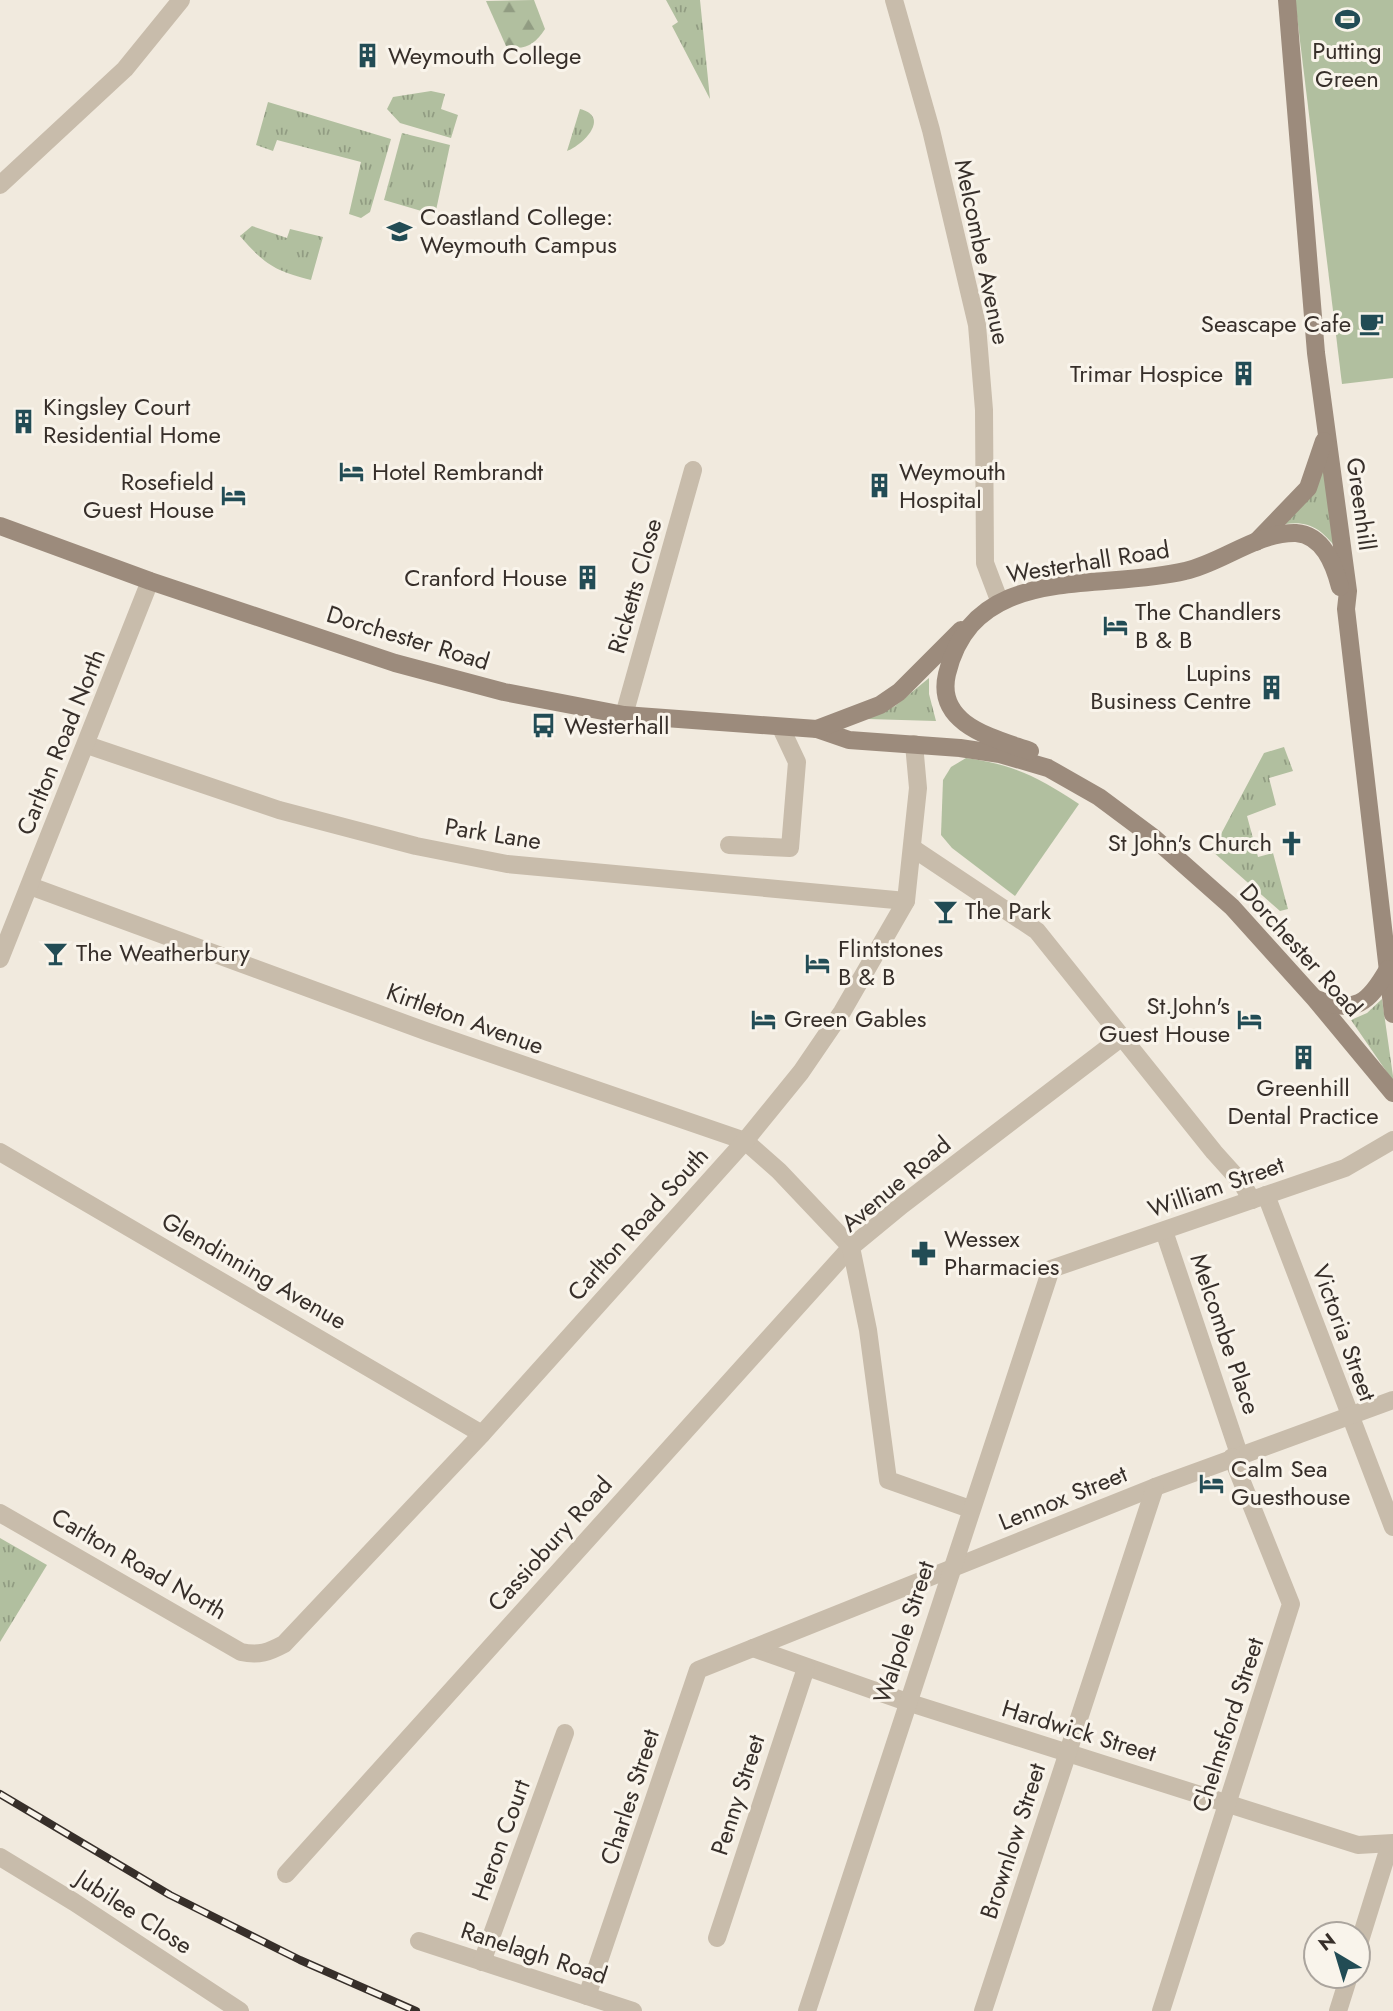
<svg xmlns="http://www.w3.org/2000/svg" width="1393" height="2011" font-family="Jost,sans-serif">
<defs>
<pattern id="grass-tufts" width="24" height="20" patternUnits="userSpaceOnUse" patternTransform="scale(1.75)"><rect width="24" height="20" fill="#b1bf9f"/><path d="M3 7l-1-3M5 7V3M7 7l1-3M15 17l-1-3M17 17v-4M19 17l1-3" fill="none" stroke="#919c82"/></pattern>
<pattern id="forest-firs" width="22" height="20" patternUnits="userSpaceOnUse" patternTransform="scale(1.75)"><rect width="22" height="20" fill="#b1bf9f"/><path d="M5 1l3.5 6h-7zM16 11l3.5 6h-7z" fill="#919c82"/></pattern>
</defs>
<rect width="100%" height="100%" fill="#f1eade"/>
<g fill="url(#grass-tufts)">
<polygon points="666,0 700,0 710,99 672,26 678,22"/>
<polygon points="431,91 445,94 441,109 458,115 451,138 400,123 387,109 393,97"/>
<polygon points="268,102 391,139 370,212 361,218 349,214 361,162 277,140 273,151 256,145"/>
<path d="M580,109C611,117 583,145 567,151Z"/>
<polygon points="402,133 450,145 435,215 384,200"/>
<path d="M252,226L287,238L290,229L323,237L311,280C275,271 264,264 240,236Z"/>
<path d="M1325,465L1337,549C1322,530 1310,520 1285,524Z"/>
<polygon points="929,678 929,694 936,721 867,719 895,706"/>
<polygon points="1284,747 1293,771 1269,778 1276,805 1247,816 1258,857 1273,853 1288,909 1280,911 1212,851 1264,753"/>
<polygon points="1382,999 1393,1076 1393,1081 1351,1020 1367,1013"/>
<polygon points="0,1538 47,1565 0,1642"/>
</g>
<path fill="url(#forest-firs)" d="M534,0L545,29C535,45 524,51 506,46L486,1Z"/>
<g fill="#b1bf9f">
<polygon points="1295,0 1393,0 1393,378 1342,384"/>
<path d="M966,758C1015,765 1038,777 1079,804L1015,896L952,848L941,835L943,780L951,767Z"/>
</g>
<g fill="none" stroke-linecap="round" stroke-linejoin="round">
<g stroke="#c8bcab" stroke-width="18">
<polyline points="894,0 931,130 977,325 984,410 985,563 999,600"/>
<polyline points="0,185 125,69 181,0"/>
<polyline points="624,715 693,470"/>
<polyline points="87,745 279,810 416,846 507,864 906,901"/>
<polyline points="729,845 790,848 797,762 781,728"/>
<polyline points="914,849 1037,931 1214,1152 1241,1182 1252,1200"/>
<polyline points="30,886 428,1032 745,1141 779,1171 851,1247 286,1874"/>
<polyline points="0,959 150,581"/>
<polyline points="0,1152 482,1434"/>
<polyline points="1266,1195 1393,1527"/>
<polyline points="1164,1231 1239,1454"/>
<polyline points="970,1509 888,1480 868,1330 851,1247 902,1205 1122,1037"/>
<path d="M0,1513L241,1652C259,1656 269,1652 284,1644L482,1434L745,1141L801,1072L842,1012L906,901L918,788L914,744"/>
<polyline points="753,1648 907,1702 1358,1845 1393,1843"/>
<polyline points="0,1857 74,1902 240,2011"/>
<polyline points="717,1938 806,1668"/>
<polyline points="419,1941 633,2011"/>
<polyline points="1358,1947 1390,1844"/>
<polyline points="482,1962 565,1733"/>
<polyline points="587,1996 698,1670 1155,1487 1393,1400"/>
<polyline points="807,2011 1051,1269 1345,1168 1393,1140"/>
<polyline points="983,2011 1155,1487"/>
<polyline points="1161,2011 1291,1604 1232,1457"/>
<polyline points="1338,2011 1349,1976"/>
</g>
<g stroke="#9c8b7c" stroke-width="18">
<polyline points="1287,0 1316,353 1348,591 1346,609 1393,1014"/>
<polyline points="0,526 150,581 395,663 504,692 624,715 817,729 849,740 960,748 1000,754 1048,768 1099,797 1154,838 1232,907 1315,999 1393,1093"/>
<polyline points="1256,542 1308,488 1324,441"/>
<polyline points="817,729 880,705 899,692 961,630"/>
<path d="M1030,751C994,738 935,725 947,674C974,561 1099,592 1185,571C1222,563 1257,532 1296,533C1323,535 1334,564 1340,587"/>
<path d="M1316,999C1356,1014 1368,1004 1388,969"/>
</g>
<defs>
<polyline id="rail" points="0,1794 170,1895 300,1960 416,2011"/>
</defs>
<use href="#rail" stroke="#372f2a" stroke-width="8"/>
<use href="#rail" stroke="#f9f4eb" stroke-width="5" stroke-dasharray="16" stroke-linecap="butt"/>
</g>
<defs>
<symbol id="stadium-bare" viewBox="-9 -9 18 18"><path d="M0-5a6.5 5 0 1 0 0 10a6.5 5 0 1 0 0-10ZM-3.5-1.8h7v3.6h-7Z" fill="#224c55" stroke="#f9f4eb" stroke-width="2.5" paint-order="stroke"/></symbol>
<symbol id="building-bare" viewBox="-9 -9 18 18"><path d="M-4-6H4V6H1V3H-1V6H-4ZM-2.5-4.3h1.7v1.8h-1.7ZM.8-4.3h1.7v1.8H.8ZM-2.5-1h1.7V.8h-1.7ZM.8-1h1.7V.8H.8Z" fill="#224c55" stroke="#f9f4eb" stroke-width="2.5" paint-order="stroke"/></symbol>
<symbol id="university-bare" viewBox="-9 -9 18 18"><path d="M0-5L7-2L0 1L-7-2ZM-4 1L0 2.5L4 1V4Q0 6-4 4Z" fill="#224c55" stroke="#f9f4eb" stroke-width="2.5" paint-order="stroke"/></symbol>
<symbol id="cafe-bare" viewBox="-9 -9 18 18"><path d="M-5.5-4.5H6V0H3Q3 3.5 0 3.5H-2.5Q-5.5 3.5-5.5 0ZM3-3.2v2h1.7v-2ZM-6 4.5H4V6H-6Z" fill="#224c55" stroke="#f9f4eb" stroke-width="2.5" paint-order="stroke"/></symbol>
<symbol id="hotel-bare" viewBox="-9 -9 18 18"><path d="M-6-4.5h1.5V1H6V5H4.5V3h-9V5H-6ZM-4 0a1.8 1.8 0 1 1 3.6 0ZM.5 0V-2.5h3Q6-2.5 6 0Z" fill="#224c55" stroke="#f9f4eb" stroke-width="2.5" paint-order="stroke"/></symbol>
<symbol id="bus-bare" viewBox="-9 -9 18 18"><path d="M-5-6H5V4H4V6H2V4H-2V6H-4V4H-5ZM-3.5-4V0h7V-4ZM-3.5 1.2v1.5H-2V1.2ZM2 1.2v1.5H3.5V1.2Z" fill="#224c55" stroke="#f9f4eb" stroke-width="2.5" paint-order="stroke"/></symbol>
<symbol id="church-bare" viewBox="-9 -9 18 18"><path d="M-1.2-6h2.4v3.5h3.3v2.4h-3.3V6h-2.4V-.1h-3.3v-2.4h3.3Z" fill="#224c55" stroke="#f9f4eb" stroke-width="2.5" paint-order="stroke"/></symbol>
<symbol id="bar-bare" viewBox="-9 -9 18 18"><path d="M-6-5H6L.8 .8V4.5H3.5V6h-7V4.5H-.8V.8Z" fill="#224c55" stroke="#f9f4eb" stroke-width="2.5" paint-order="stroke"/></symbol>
<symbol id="pharmacy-bare" viewBox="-9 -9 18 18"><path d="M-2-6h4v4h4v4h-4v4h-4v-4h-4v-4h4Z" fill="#224c55" stroke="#f9f4eb" stroke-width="2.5" paint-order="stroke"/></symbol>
</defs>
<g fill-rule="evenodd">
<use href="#stadium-bare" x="1330" y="2" width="35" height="35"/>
<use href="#building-bare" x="350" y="38" width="35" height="35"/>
<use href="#university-bare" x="382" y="214" width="35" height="35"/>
<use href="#cafe-bare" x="1354" y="306" width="35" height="35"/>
<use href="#building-bare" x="1226" y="356" width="35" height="35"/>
<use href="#building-bare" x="6" y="404" width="35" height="35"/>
<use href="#hotel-bare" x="334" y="454" width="35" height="35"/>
<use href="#building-bare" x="862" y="468" width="35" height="35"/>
<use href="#hotel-bare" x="216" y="478" width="35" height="35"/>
<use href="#building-bare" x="570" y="560" width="35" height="35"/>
<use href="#hotel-bare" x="1098" y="608" width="35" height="35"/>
<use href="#building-bare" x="1254" y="670" width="35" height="35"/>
<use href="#bus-bare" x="526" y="708" width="35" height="35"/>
<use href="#church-bare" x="1274" y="826" width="35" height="35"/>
<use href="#bar-bare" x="928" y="894" width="35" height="35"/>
<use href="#bar-bare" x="38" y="936" width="35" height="35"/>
<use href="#hotel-bare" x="800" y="946" width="35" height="35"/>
<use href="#hotel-bare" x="746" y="1002" width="35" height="35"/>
<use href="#hotel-bare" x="1232" y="1002" width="35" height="35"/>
<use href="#building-bare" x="1286" y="1040" width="35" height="35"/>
<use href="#pharmacy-bare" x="906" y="1236" width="35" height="35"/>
<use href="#hotel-bare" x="1194" y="1466" width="35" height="35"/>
</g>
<g text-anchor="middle" stroke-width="6" stroke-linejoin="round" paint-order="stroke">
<g font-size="24" fill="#372f2a" stroke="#f9f4eb" text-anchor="start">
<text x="1347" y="59" text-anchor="middle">Putting<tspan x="1347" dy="28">Green</tspan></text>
<text x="388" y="64">Weymouth College</text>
<text x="420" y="225">Coastland College:<tspan x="420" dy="28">Weymouth Campus</tspan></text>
<text x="1351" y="332" text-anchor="end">Seascape Cafe</text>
<text x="1223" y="382" text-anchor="end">Trimar Hospice</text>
<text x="43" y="415">Kingsley Court<tspan x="43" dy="28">Residential Home</tspan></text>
<text x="372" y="480">Hotel Rembrandt</text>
<text x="899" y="480">Weymouth<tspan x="899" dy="28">Hospital</tspan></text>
<text x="214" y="490" text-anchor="end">Rosefield<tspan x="214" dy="28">Guest House</tspan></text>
<text x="567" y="586" text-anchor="end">Cranford House</text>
<text x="1135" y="620">The Chandlers<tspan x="1135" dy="28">B &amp; B</tspan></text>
<text x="1251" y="681" text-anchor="end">Lupins<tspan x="1251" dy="28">Business Centre</tspan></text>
<text x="564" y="734">Westerhall</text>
<text x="1272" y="851" text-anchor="end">St John's Church</text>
<text x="965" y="919">The Park</text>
<text x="838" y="957">Flintstones<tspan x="838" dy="28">B &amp; B</tspan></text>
<text x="76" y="961">The Weatherbury</text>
<text x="1230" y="1014" text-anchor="end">St.John's<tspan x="1230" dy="28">Guest House</tspan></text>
<text x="784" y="1027">Green Gables</text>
<text x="1303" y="1096" text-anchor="middle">Greenhill<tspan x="1303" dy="28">Dental Practice</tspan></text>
<text x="944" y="1247">Wessex<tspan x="944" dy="28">Pharmacies</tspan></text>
<text x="1231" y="1477">Calm Sea<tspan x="1231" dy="28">Guesthouse</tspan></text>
</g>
<g font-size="24" fill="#372f2a" stroke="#f9f4eb">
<text transform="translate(982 252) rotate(78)" y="8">Melcombe Avenue</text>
<text transform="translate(1361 504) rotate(82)" y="8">Greenhill</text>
<text transform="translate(1088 562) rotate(-9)" y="8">Westerhall Road</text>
<text transform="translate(635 586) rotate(-74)" y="8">Ricketts Close</text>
<text transform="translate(408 638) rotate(17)" y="8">Dorchester Road</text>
<text transform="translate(61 742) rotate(-68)" y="8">Carlton Road North</text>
<text transform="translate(493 834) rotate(9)" y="8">Park Lane</text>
<text transform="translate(1301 950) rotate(48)" y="8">Dorchester Road</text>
<text transform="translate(465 1019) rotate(20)" y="8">Kirtleton Avenue</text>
<text transform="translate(896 1184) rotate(-40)" y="8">Avenue Road</text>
<text transform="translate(1216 1187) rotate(-19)" y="8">William Street</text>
<text transform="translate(638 1224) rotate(-48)" y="8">Carlton Road South</text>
<text transform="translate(254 1271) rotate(30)" y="8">Glendinning Avenue</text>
<text transform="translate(1344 1333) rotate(70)" y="8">Victoria Street</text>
<text transform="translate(1225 1334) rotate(71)" y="8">Melcombe Place</text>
<text transform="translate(1063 1498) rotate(-22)" y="8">Lennox Street</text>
<text transform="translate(550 1544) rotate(-48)" y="8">Cassiobury Road</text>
<text transform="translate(139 1564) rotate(30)" y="8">Carlton Road North</text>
<text transform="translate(904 1632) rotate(-72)" y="8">Walpole Street</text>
<text transform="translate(1228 1725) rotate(-72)" y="8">Chelmsford Street</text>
<text transform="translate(1079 1731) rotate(17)" y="8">Hardwick Street</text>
<text transform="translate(738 1795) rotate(-72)" y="8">Penny Street</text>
<text transform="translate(630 1797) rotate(-72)" y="8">Charles Street</text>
<text transform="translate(501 1840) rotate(-70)" y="8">Heron Court</text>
<text transform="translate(1013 1841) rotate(-72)" y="8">Brownlow Street</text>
<text transform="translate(134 1912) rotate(33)" y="8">Jubilee Close</text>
<text transform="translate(534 1953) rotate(18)" y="8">Ranelagh Road</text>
</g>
</g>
<g transform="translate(1337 1955) rotate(322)"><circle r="33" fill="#f9f4eb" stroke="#aba59e" stroke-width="2"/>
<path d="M0-5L12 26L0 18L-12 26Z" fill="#224c55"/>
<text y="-10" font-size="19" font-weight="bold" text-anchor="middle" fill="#372f2a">N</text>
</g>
</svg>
